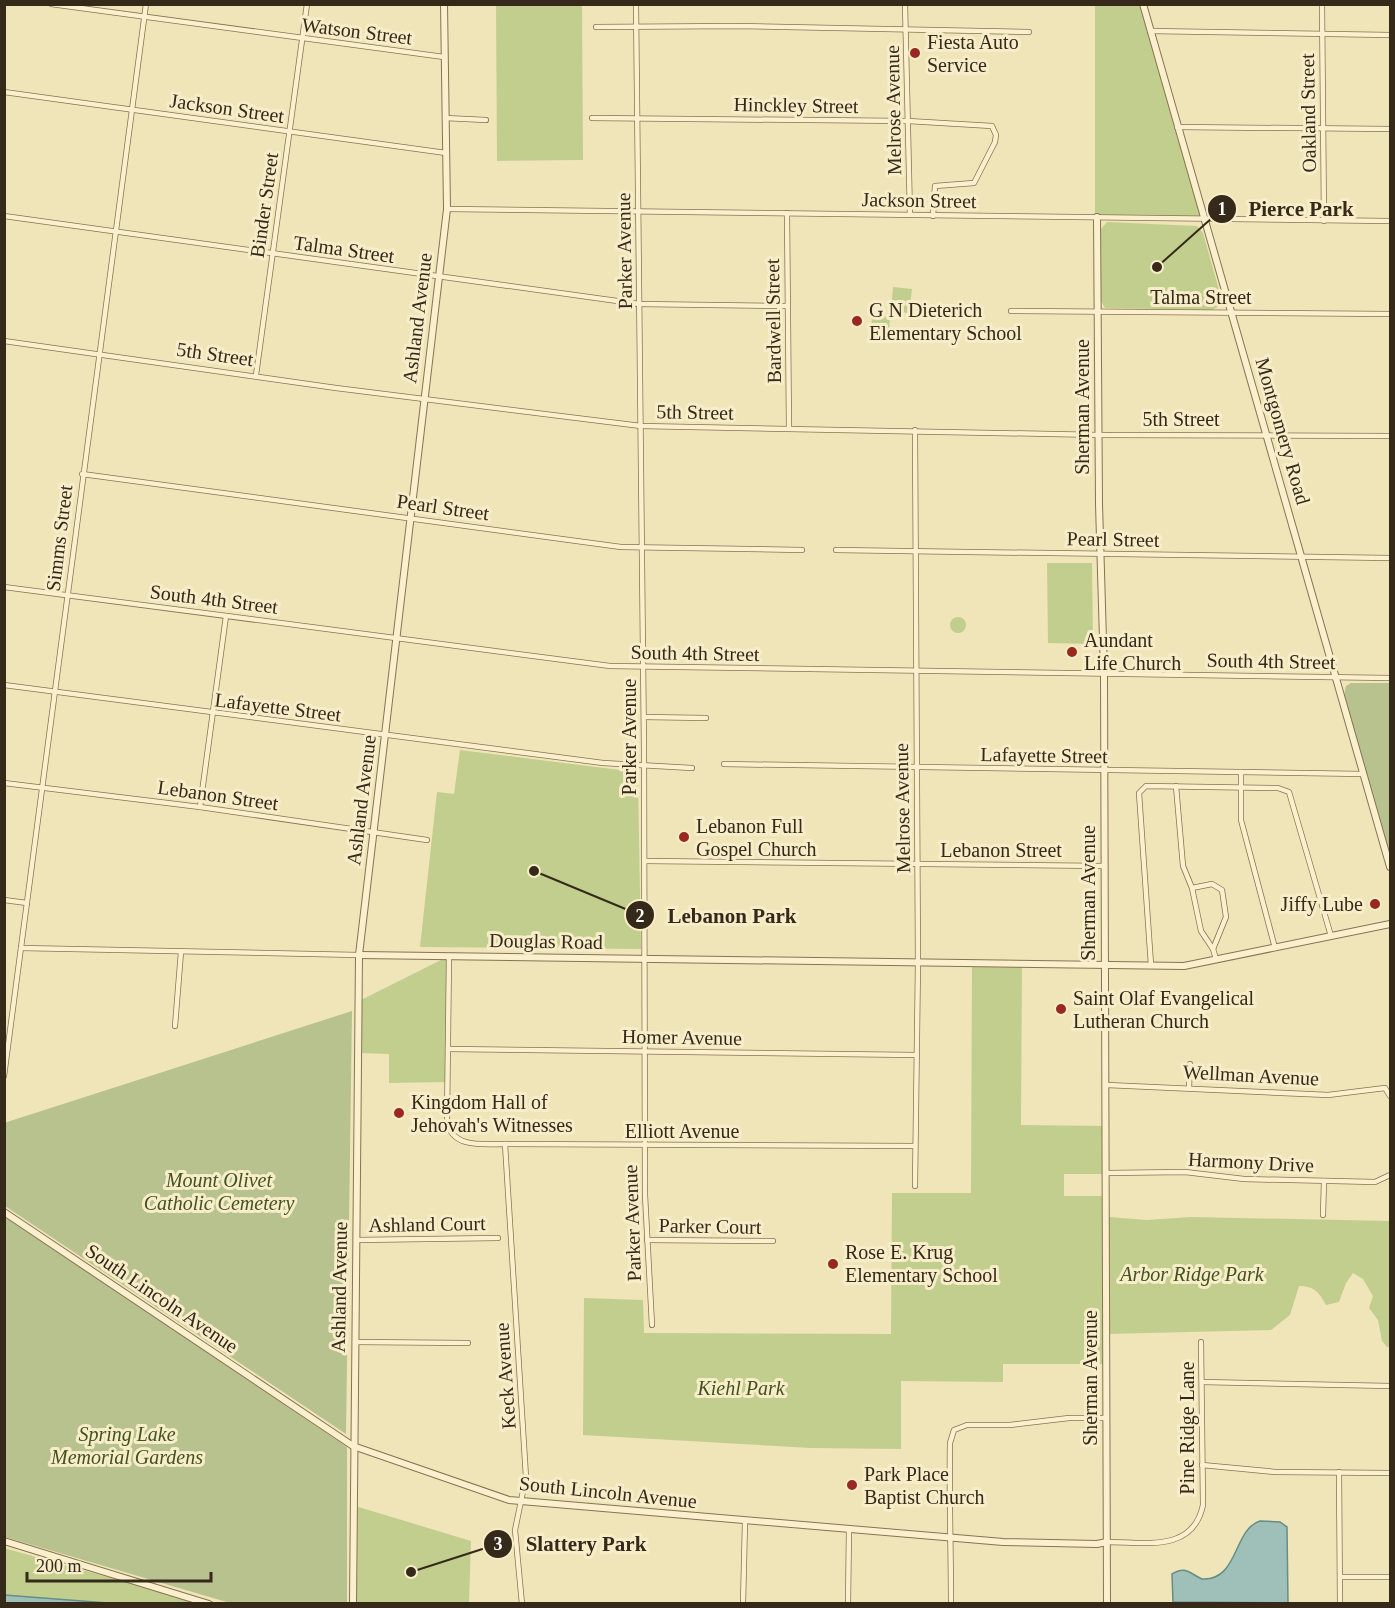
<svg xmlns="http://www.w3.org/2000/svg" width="1395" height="1608" font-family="Georgia,serif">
<rect width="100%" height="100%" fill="#f0e4b9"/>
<g fill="#c2ce8d">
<polygon points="496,5 582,5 583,160 497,161"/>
<polygon points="1095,5 1143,5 1203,221 1095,217"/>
<polygon points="1107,222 1197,226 1203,233 1223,304 1212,310 1105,308 1101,301 1101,229"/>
<polygon points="893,287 912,289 909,313 891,311"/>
<polygon points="872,316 890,317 889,334 871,333"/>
<polygon points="1047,563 1092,563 1093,644 1048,643"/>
<circle cx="958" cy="625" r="8"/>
<polygon points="460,750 636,772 638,780 641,949 420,947 437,792 454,794"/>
<polygon points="449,956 448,1082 389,1083 389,1054 358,1053 359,1001"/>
<polygon points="972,963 1022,964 1021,1125 1106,1126 1105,1174 1064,1174 1064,1196 1104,1196 1103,1364 1003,1364 1003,1382 901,1381 901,1449 811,1448 583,1435 584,1298 643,1300 644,1333 891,1334 892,1193 971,1193"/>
<path d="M1109,1217L1147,1220L1191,1217L1390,1221V1347H1387L1382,1341L1378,1320L1369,1308L1373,1296L1363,1279L1353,1273L1346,1283L1339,1302L1326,1305C1319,1292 1314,1286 1299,1286L1290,1315L1271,1330L1107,1334Z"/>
<polygon points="352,1505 471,1541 469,1603 353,1603"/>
<polygon points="4,1548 200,1603 108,1604 5,1595"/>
</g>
<g fill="#b7c28e">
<polygon points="1351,683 1390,683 1390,856 1344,695 1346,686"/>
<polygon points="352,1011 346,1434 5,1206 4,1123"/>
<polygon points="5,1216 347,1447 347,1603 230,1603 5,1537"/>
</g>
<g fill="#9ec0b9" stroke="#668d86" stroke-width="1.5">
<path d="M1260,1521L1280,1522L1287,1527L1288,1603L1173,1602L1172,1574C1186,1565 1190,1574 1202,1579C1239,1581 1233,1529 1260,1521Z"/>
<polygon points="4,1595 108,1603 5,1603"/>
</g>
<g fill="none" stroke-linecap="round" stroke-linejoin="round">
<defs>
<g id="minor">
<polyline points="51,4 444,57"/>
<polyline points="636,4 644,749 645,1195 652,1325"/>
<polyline points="905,4 910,215"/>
<polyline points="1322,4 1324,221"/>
<polyline points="596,27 738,26 1029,32"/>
<polyline points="1150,31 1390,35"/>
<polyline points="4,92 446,153"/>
<polyline points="445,118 486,120"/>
<polyline points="592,118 908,121 992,126 996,135 995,142 974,183 935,186 933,216"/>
<polyline points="1177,127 1390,129"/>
<polyline points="447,209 1390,221"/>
<polyline points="787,213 789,428"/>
<polyline points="4,216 639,304 787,306"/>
<polyline points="1011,311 1390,314"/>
<polyline points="4,341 336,388 641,426 1099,435 1390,436"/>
<polyline points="256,375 307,4"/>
<polyline points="915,430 918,963 915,1186"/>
<polyline points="82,474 621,547 802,550"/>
<polyline points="836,550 1390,558"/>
<polyline points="4,587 610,666 1390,678"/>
<polyline points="4,685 603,763 692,768"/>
<polyline points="644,717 706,718"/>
<polyline points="724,764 1363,774"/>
<polyline points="1241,772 1241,820 1275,948"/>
<polyline points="4,783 200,807 427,840"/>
<polyline points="1176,786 1183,866 1192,888 1201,931 1213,949 1216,959"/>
<polyline points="200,807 226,616"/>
<polyline points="645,861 1105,866"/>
<polyline points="1192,888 1212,884 1222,890 1226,917 1213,949"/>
<polyline points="4,900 27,903"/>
<polyline points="21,948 359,955"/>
<path d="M449,956L447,1121C452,1149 483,1144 505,1144L915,1146"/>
<polyline points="1151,965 1139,793 1146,786 1278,788 1289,792 1331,936"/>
<polyline points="175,1026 181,952"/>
<polyline points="448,1049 915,1055"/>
<polyline points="4,1076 146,4"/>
<polyline points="1107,1085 1328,1095 1385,1088 1390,1096"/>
<polyline points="1189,1087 1190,1064"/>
<polyline points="505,1144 526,1477 515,1530 522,1604"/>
<polyline points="1107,1173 1185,1172 1244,1179 1375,1182 1390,1175"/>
<polyline points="1323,1215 1324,1181"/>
<polyline points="356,1240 498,1238"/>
<polyline points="647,1240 773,1241"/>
<polyline points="355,1342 468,1343"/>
<polyline points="1202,1382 1390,1386"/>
<polyline points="1202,1465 1276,1472 1390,1473"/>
<polyline points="1339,1472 1340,1604"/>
<path d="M1107,1542C1145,1542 1193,1553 1203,1505L1201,1342"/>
<polyline points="1340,1577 1390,1577"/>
<polyline points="743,1604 745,1522"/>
<polyline points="848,1604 849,1529"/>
<path d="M951,1604C951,1550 949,1497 950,1443L954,1430L967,1425H1010L1069,1418H1107"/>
</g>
<g id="tertiary">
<polyline points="1143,4 1390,867"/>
<polyline points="1097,217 1099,504 1104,674 1107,1604"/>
<polyline points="359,955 1184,966 1390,924"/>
<polyline points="4,1212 353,1446 509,1500 1003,1542 1097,1544 1107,1542"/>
<polyline points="4,1541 209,1604"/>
<polyline points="353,1604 359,955 447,209 444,4"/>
</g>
</defs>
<use href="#minor" stroke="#877353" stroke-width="6"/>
<use href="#tertiary" stroke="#877353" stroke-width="8"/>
<use href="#minor" stroke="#fbf0cd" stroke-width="4.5"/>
<use href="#tertiary" stroke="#fbf0cd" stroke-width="6"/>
</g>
<g fill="#992820" stroke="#f7edc9" stroke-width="2">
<circle cx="915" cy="53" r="6"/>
<circle cx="857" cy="321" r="6"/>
<circle cx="1072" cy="652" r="6"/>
<circle cx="684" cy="837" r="6"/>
<circle cx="1375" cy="904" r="6"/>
<circle cx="1061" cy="1009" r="6"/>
<circle cx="399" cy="1113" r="6"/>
<circle cx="833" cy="1264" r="6"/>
<circle cx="852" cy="1485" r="6"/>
</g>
<g text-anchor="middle" stroke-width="6" stroke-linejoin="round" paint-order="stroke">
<g font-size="20" fill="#352919" stroke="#f7edc9">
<text transform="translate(357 31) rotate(7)" y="7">Watson Street</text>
<text transform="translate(796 105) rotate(1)" y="7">Hinckley Street</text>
<text transform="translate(227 108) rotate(8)" y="7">Jackson Street</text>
<text transform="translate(893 110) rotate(-91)" y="7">Melrose Avenue</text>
<text transform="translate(1308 113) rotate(-91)" y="7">Oakland Street</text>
<text transform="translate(919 200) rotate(1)" y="7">Jackson Street</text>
<text transform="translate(264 205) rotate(-82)" y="7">Binder Street</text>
<text transform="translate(344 249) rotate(8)" y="7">Talma Street</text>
<text transform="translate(624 251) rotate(-91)" y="7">Parker Avenue</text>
<text x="1201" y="304">Talma Street</text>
<text transform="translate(417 318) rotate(-83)" y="7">Ashland Avenue</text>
<text transform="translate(773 321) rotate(-91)" y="7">Bardwell Street</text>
<text transform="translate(215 354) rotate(8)" y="7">5th Street</text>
<text transform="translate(1082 407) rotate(-90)" y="7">Sherman Avenue</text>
<text transform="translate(695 412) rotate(1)" y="7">5th Street</text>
<text x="1181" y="426">5th Street</text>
<text transform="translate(1283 431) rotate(74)" y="7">Montgomery Road</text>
<text transform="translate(443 507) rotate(8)" y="7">Pearl Street</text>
<text transform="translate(59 538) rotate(-83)" y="7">Simms Street</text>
<text transform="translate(1113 539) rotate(1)" y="7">Pearl Street</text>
<text transform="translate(214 599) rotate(7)" y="7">South 4th Street</text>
<text transform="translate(695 653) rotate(1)" y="7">South 4th Street</text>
<text transform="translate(1271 661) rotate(1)" y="7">South 4th Street</text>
<text transform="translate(278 707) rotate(7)" y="7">Lafayette Street</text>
<text transform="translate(629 737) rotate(-90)" y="7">Parker Avenue</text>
<text transform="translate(1044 755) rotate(1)" y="7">Lafayette Street</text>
<text transform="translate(218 795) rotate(8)" y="7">Lebanon Street</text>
<text transform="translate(361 800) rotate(-83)" y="7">Ashland Avenue</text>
<text transform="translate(902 808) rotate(-91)" y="7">Melrose Avenue</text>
<text x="1001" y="857">Lebanon Street</text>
<text transform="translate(1088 893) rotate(-90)" y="7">Sherman Avenue</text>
<text transform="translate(546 941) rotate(1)" y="7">Douglas Road</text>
<text transform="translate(682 1037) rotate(1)" y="7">Homer Avenue</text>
<text transform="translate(1251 1075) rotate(3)" y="7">Wellman Avenue</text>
<text x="682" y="1138">Elliott Avenue</text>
<text transform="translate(1251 1162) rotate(3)" y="7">Harmony Drive</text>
<text transform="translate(632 1223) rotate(-92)" y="7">Parker Avenue</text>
<text transform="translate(427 1224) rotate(-1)" y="7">Ashland Court</text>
<text transform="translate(710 1226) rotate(1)" y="7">Parker Court</text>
<text transform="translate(339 1287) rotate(-89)" y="7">Ashland Avenue</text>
<text transform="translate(162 1298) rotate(34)" y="7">South Lincoln Avenue</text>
<text transform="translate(505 1376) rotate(-94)" y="7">Keck Avenue</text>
<text transform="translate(1090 1378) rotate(-90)" y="7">Sherman Avenue</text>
<text transform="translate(1187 1428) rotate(-90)" y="7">Pine Ridge Lane</text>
<text transform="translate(608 1492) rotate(6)" y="7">South Lincoln Avenue</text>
</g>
<g font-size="20" fill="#352919" stroke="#f7edc9" text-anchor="start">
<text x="927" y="49">Fiesta Auto<tspan x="927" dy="23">Service</tspan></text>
<text x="869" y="317">G N Dieterich<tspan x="869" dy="23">Elementary School</tspan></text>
<text x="1084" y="647">Aundant<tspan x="1084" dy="23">Life Church</tspan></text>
<text x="696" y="833">Lebanon Full<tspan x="696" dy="23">Gospel Church</tspan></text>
<text x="1363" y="911" text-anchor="end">Jiffy Lube</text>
<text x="1073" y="1005">Saint Olaf Evangelical<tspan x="1073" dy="23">Lutheran Church</tspan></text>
<text x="411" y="1109">Kingdom Hall of<tspan x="411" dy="23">Jehovah's Witnesses</tspan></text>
<text x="845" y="1259">Rose E. Krug<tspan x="845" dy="23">Elementary School</tspan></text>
<text x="864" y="1481">Park Place<tspan x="864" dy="23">Baptist Church</tspan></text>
</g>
<g font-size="20" font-style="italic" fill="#42531f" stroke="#f7edc9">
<text x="219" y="1187">Mount Olivet<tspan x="219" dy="23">Catholic Cemetery</tspan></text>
<text x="1192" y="1281">Arbor Ridge Park</text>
<text x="741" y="1395">Kiehl Park</text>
<text x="127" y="1441">Spring Lake<tspan x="127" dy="23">Memorial Gardens</tspan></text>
</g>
</g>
<path fill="none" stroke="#352919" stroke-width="2" d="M1157 267L1222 209M534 871L640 915M411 1572L498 1544"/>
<g fill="#352919" stroke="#f7edc9" stroke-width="2">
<circle cx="1157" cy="267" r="6"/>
<circle cx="534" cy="871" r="6"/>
<circle cx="411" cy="1572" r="6"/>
<circle cx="1222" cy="209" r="15"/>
<circle cx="640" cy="915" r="15"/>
<circle cx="498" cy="1544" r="15"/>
</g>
<g font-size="18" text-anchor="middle" font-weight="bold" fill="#fff">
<text x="1222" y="215">1</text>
<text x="640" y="922">2</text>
<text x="498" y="1550">3</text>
</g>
<g font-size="21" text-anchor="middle" font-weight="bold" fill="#352919" stroke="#f7edc9" stroke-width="6" stroke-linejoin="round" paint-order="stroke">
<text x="1301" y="216">Pierce Park</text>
<text x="732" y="923">Lebanon Park</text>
<text x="586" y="1551">Slattery Park</text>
</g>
<rect width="1395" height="1608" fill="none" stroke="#352919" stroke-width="12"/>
<path d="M27 1572v9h184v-9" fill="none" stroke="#352919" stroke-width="3"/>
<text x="36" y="1572" font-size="18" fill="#352919" stroke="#f7edc9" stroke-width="4.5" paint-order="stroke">200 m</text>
</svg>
